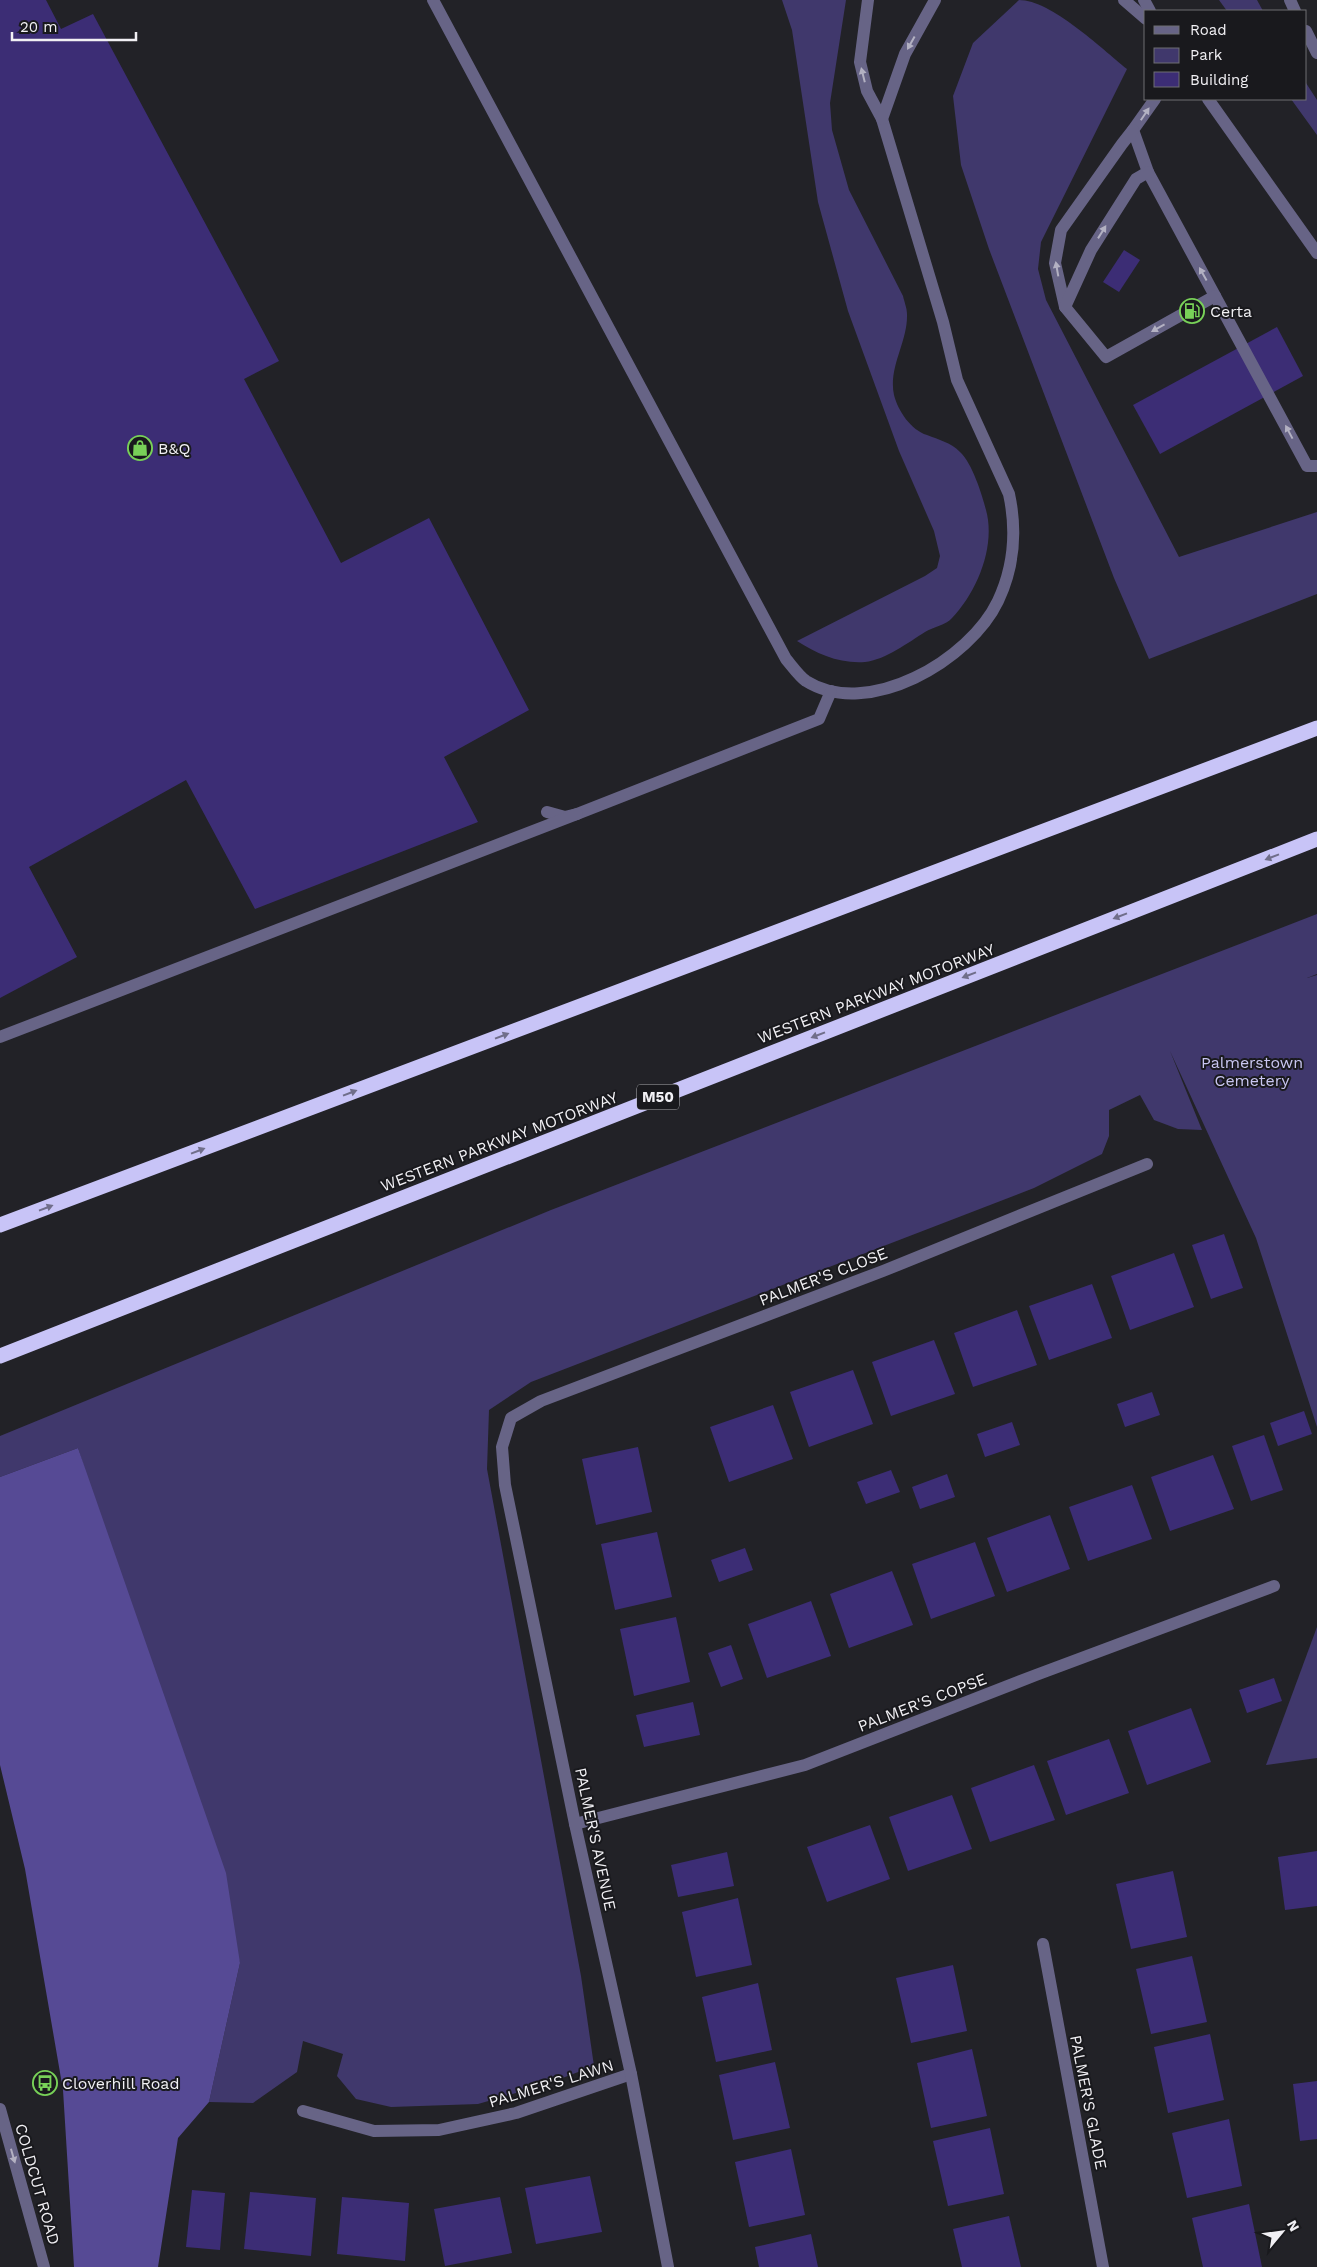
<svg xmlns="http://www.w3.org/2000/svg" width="1317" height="2267" font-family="'Work Sans',sans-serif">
<rect width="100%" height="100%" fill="#222227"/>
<g fill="#40386c">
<path d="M782,0H846L830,103L832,130L849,190L903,296C904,301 907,308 907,314C908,342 888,367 894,395C898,411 911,430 927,435C939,440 950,442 960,452C972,463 982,494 986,510C996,546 977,592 952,618C946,625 933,627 925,632C909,642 885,660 865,662C840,664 817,654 797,641L925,576L937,568L940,556L934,531L899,451L848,311L818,202L792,30Z"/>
<path d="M1019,0C1051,0 1101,48 1127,69L1041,242L1038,269L1046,300L1179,557L1317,512V594L1149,659L1114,578L989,249L961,165L953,96L973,43Z"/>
<polygon points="1219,0 1257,0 1263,11 1227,11"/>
<polygon points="1306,83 1317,100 1317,135 1291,99 1306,99"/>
<polygon points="1317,914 1317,974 1307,978 1317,975 1317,1427 1256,1238 1170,1051 1202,1130 1178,1129 1154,1120 1140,1095 1109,1110 1109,1136 1102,1154 1034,1188 531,1382 489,1410 487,1469 581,1976 594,2066 544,2085 478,2104 391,2107 356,2099 337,2076 343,2054 303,2041 297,2072 253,2103 209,2102 240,1963 78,1448 0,1477 0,1436 551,1210"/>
<polygon points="1317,1627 1317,1758 1266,1765"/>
</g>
<polygon fill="#564a95" points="78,1448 226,1873 240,1963 209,2102 178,2138 158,2267 74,2267 63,2090 25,1869 0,1765 0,1477"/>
<g fill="#3c2d75">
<polygon points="0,0 46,0 61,29 93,14 279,361 244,379 341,563 429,518 529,710 444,757 478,822 255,909 186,780 29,867 77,957 0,998"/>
<polygon points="1124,250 1140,260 1119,292 1103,282"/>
<polygon points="1277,327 1303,376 1160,454 1133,405"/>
<polygon points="1224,1234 1243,1288 1211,1299 1192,1245"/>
<polygon points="1174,1253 1194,1307 1130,1330 1111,1276"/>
<polygon points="1092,1284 1112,1338 1049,1360 1029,1306"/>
<polygon points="1017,1310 1037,1365 973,1387 954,1333"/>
<polygon points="934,1340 955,1394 891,1416 872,1362"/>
<polygon points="853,1370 873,1424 809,1447 790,1392"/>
<polygon points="1152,1392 1160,1415 1125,1427 1117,1404"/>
<polygon points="773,1405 793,1459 729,1482 710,1427"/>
<polygon points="1304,1411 1312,1434 1278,1446 1270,1423"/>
<polygon points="1012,1422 1020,1445 985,1457 977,1434"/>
<polygon points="1264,1435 1283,1490 1251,1501 1232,1446"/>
<polygon points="638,1447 652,1512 596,1525 582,1459"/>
<polygon points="1213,1455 1234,1509 1170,1531 1151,1477"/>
<polygon points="891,1470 900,1492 866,1504 857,1482"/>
<polygon points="947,1474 955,1497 920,1509 912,1487"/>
<polygon points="1132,1485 1152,1539 1088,1561 1069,1507"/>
<polygon points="1050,1515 1070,1569 1007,1592 987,1538"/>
<polygon points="657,1532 672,1597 615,1610 601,1544"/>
<polygon points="975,1542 995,1596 931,1619 912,1564"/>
<polygon points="745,1548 753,1570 719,1582 711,1560"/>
<polygon points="892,1571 913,1625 849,1648 830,1594"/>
<polygon points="811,1601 831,1656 767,1678 748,1624"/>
<polygon points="676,1617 690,1682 634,1696 620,1629"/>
<polygon points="731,1645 743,1679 721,1687 708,1653"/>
<polygon points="1274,1678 1282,1701 1247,1713 1239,1690"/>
<polygon points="693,1702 700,1735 644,1747 636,1715"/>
<polygon points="1191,1708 1211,1762 1147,1785 1128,1731"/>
<polygon points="1109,1739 1129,1793 1066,1815 1047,1761"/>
<polygon points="1034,1765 1055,1820 990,1842 971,1788"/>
<polygon points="952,1795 972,1849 908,1871 889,1817"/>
<polygon points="870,1825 890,1879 827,1902 807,1847"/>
<polygon points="1317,1851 1317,1906 1285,1910 1278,1857"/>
<polygon points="727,1852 734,1886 678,1897 671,1865"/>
<polygon points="1173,1871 1187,1937 1131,1949 1116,1884"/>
<polygon points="738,1898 752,1965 696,1977 682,1912"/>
<polygon points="1192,1956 1207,2022 1151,2034 1136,1969"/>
<polygon points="953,1965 967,2031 911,2043 896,1978"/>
<polygon points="758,1983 772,2050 716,2062 702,1997"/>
<polygon points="1210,2034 1224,2100 1168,2113 1154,2047"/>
<polygon points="972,2049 987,2116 931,2128 917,2063"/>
<polygon points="775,2062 790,2128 733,2140 719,2075"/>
<polygon points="1317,2081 1317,2139 1300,2141 1293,2084"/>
<polygon points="1229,2119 1242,2186 1187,2198 1172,2133"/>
<polygon points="990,2128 1004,2194 948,2206 933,2141"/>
<polygon points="791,2149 805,2215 749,2227 735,2162"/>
<polygon points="590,2176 602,2232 536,2244 525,2188"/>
<polygon points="192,2190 225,2193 220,2250 186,2247"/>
<polygon points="250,2192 316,2198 311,2256 244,2249"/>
<polygon points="342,2197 409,2203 405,2261 337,2254"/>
<polygon points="500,2197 512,2253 445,2266 434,2209"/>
<polygon points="1249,2204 1262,2267 1203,2267 1192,2218"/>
<polygon points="1009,2216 1021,2267 962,2267 953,2229"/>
<polygon points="811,2234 818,2267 759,2267 755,2247"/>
</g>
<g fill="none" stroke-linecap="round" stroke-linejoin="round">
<g stroke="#676486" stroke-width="12">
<path d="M433,0L786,659C792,666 799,676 806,681C868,720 970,660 998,601C1014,567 1017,531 1009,494L957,380L943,322L882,119L867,91L860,62L868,0"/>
<polyline points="1290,0 1295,11"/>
<polyline points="1306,31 1317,53"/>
<polyline points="1155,99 1133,130 1148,172 1307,466 1317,466"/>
<polyline points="882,119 905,54 935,0"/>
<polyline points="1133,130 1122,144 1061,230 1055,263 1065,307 1106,357 1215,296"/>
<polyline points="1065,307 1091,250 1136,179 1148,172"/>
<polyline points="547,812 565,817 577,814 819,719 831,691"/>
<polyline points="0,1037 577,814"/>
</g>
<g stroke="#676486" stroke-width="12">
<polyline points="1124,0 1146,19"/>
<polyline points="1144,0 1150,11"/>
<polyline points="1208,99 1317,253"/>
<polyline points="575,1824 805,1765 1036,1675 1274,1586"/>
<polyline points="1043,1944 1103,2267"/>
<polyline points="0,2109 44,2267"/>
<polyline points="303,2111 374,2131 439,2130 516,2113 631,2074"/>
<polyline points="668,2267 631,2074 575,1824 505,1485 502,1447 511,1418 541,1401 883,1271 1147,1164"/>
</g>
<g stroke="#c8c4f7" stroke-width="15">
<polyline points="0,1225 1317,728"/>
<polyline points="0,1356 1317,839"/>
</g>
</g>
<defs><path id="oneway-solid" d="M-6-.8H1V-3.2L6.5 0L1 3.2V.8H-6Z" transform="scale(1.25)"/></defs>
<g fill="#b3b1c2">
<use href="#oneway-solid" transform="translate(911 43) rotate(119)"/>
<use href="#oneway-solid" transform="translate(863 75) rotate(-104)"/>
<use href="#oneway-solid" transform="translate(1145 114) rotate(-56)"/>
<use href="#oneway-solid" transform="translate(1102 232) rotate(-58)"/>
<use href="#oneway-solid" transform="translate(1057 269) rotate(-100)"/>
<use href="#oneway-solid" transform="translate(1203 274) rotate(-119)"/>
<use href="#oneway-solid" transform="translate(1158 328) rotate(151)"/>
<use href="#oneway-solid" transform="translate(1289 432) rotate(-118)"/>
<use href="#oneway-solid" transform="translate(13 2156) rotate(74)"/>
</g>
<g fill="#706e8a">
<use href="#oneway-solid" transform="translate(1272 857) rotate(159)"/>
<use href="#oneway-solid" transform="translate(1120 916) rotate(159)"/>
<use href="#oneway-solid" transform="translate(969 975) rotate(159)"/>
<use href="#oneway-solid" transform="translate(818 1035) rotate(159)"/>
<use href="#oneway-solid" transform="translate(502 1036) rotate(-21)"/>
<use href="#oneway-solid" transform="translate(350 1093) rotate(-21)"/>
<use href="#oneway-solid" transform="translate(198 1151) rotate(-21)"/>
<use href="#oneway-solid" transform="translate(46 1208) rotate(-21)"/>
</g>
<defs>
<symbol id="fuel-ring" viewBox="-11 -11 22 22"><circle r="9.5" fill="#19191d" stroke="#78d158" stroke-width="1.5"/><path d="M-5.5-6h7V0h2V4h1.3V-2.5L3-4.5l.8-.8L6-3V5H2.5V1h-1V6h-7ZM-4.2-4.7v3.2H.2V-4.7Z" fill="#78d158"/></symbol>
<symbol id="shop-ring" viewBox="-11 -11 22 22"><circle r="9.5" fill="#19191d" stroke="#78d158" stroke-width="1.5"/><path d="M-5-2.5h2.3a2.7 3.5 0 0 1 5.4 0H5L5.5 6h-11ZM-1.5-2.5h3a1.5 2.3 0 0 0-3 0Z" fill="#78d158"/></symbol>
<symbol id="bus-ring" viewBox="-11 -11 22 22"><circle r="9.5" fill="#19191d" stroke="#78d158" stroke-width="1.5"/><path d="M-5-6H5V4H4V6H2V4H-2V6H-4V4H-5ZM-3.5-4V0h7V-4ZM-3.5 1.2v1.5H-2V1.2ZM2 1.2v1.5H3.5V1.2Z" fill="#78d158"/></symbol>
</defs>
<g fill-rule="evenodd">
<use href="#fuel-ring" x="1178" y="297" width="28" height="28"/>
<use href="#shop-ring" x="126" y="434" width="28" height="28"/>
<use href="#bus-ring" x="31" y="2069" width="28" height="28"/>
</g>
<g text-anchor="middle" stroke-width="4" stroke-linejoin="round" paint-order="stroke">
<rect fill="#19191d" stroke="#b0b0b4" stroke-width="1" x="637" y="1084.5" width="42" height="25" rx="4"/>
<g font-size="15" font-weight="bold" fill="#f1f0f4">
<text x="658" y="1102">M50</text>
</g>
<g font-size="16" fill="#f1f0f4" stroke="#19191d" text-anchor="start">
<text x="1210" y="317">Certa</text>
<text x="158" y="454">B&amp;Q</text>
<text x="62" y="2089">Cloverhill Road</text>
</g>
<g font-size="16" fill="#f1f0f4" stroke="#19191d">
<text transform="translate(876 993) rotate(-21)" y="6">WESTERN PARKWAY MOTORWAY</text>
<text transform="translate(499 1141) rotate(-21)" y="6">WESTERN PARKWAY MOTORWAY</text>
<text transform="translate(823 1276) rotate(-21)" y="6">PALMER'S CLOSE</text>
<text transform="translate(922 1702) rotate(-21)" y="6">PALMER'S COPSE</text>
<text transform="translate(596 1839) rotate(78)" y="6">PALMER'S AVENUE</text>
<text transform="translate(551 2083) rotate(-17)" y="6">PALMER'S LAWN</text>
<text transform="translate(1089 2102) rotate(79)" y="6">PALMER'S GLADE</text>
<text transform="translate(38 2184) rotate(74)" y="6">COLDCUT ROAD</text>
</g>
<g font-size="16" fill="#c9c6f1" stroke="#19191d">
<text x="1252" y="1068">Palmerstown<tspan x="1252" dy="18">Cemetery</tspan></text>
</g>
</g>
<rect x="1144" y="10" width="162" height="90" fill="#19191d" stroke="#6f6f73"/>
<rect x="1154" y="26" width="25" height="8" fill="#676486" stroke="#6f6f73"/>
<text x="1190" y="35" font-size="15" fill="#f1f0f4">Road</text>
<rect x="1154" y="48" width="25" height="15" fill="#40386c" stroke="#6f6f73"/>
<text x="1190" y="60" font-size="15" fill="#f1f0f4">Park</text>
<rect x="1154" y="72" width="25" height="15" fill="#3c2d75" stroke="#6f6f73"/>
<text x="1190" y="85" font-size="15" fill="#f1f0f4">Building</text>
<g transform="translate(1282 2232) rotate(61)" stroke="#19191d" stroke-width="4" paint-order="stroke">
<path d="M0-4L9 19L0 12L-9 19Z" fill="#f1f0f4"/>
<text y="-8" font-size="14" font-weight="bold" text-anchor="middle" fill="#f1f0f4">N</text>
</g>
<path d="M12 32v8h124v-8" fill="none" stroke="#f1f0f4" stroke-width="2.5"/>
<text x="20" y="32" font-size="15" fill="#f1f0f4" stroke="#19191d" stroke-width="4" paint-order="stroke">20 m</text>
</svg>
